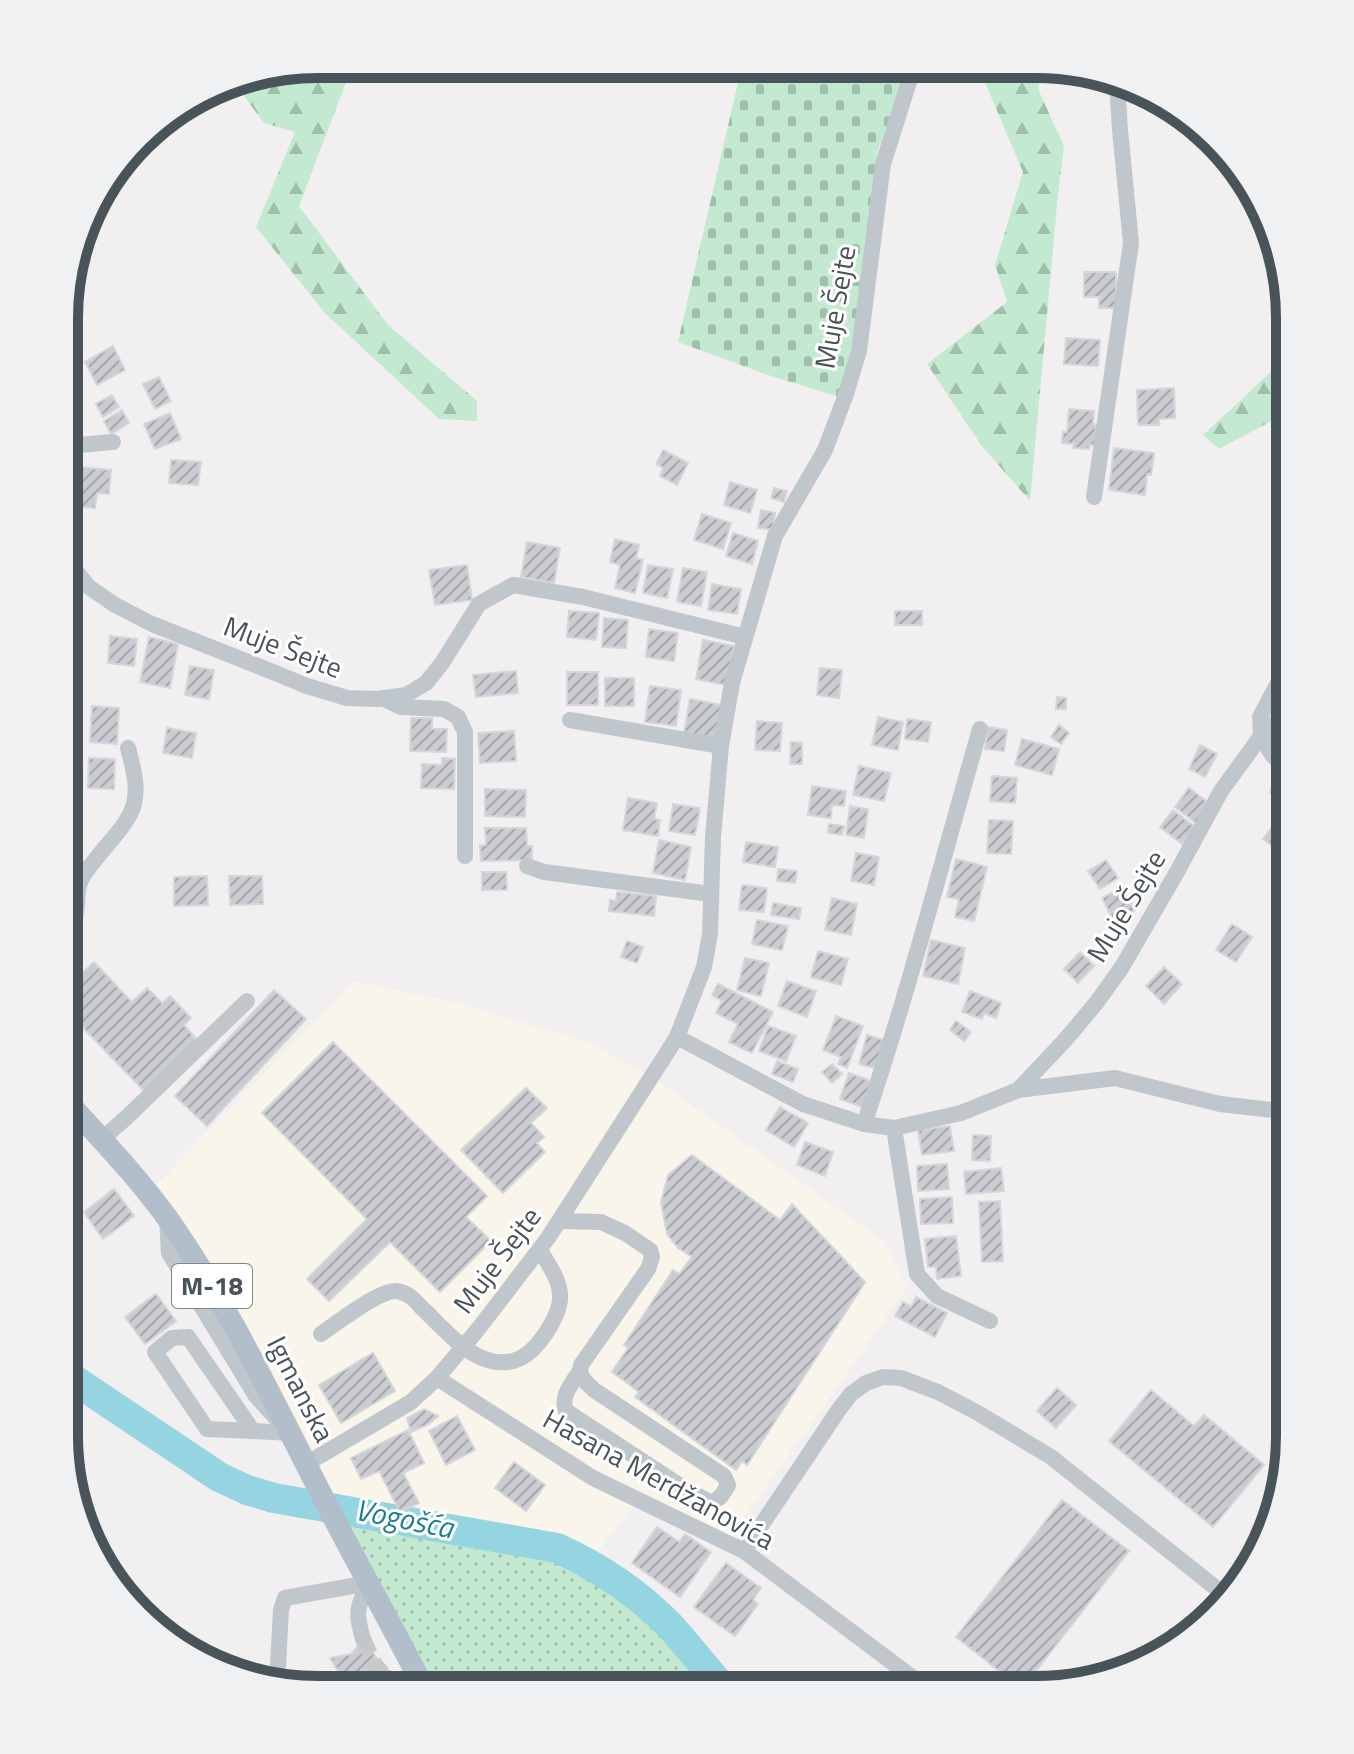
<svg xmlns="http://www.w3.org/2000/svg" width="1354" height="1754" font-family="'Titillium Web',sans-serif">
<defs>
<pattern id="grass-dots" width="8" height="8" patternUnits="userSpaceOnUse" patternTransform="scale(2)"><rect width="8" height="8" fill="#c3ead0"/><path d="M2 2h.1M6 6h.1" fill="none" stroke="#a0c0ac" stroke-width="1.8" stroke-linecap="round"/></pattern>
<pattern id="forest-firs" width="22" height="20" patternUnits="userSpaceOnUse" patternTransform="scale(2)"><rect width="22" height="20" fill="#c3ead0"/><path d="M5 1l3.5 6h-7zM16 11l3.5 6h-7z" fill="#a0c0ac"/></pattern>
<pattern id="cemetery-stones" width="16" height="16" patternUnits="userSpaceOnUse" patternTransform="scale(2)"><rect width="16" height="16" fill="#c3ead0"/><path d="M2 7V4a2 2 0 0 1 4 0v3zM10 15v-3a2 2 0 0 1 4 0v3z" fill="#a0c0ac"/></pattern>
<pattern id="building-hatch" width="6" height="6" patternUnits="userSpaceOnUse" patternTransform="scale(2)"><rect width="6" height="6" fill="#caccd1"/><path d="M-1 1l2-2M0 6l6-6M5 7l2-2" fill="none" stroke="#a6a8ad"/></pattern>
</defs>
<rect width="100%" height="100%" fill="#f1efef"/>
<polygon fill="#faf5eb" points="354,981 464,1004 589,1043 652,1077 885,1242 907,1287 879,1328 727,1542 637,1500 590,1563 557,1548 331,1508 148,1193"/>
<path fill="url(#grass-dots)" d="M331,1508L557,1548C599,1568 638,1593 671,1627C689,1647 706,1669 724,1689L424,1688Z"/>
<g fill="url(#forest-firs)">
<polygon points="318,64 353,64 299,206 388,325 477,401 477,421 439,419 325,313 256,227 295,132 264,123 232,80"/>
<polygon points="978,66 1037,66 1039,91 1064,146 1058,194 1030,501 981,445 927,364 1007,302 995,265 1023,172"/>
<polygon points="1290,354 1290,411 1219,449 1203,435"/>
</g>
<polygon fill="url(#cemetery-stones)" points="742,65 908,66 877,153 860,293 852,345 839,397 771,376 678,342"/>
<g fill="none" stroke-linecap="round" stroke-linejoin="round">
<path stroke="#95d4e1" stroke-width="30" d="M64,1373L219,1477L247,1490L274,1498L557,1548C599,1567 638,1593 671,1627C689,1647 706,1669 724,1689"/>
</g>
<g fill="url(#building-hatch)" stroke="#d4d6da" stroke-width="2">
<polygon points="1084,272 1116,272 1116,308 1099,308 1099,297 1084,297"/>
<polygon points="1066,338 1100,340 1098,366 1064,364"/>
<polygon points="113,346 125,370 97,385 85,362"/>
<polygon points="159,377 171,401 155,409 143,384"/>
<polygon points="1174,388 1175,418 1159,419 1159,425 1138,425 1137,390"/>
<polygon points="112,395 119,407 103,417 96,404"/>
<polygon points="1069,409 1094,411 1093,424 1096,425 1095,445 1090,445 1089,449 1073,448 1074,444 1062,443 1063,432 1067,432"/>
<polygon points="122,410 129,423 111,434 104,421"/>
<polygon points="170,413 181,439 155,449 144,424"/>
<polygon points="1114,448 1154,453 1151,475 1147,474 1145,495 1109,490"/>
<polygon points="663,450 688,463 677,485 660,476 663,468 656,464"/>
<polygon points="171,460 201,462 198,485 169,483"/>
<polygon points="78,467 111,470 109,494 97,493 95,508 74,506"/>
<polygon points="730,482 757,490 750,513 724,505"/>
<polygon points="774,488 787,491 784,502 771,498"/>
<polygon points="761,510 775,513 772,530 758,528"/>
<polygon points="702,514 731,523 723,549 694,540"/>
<polygon points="733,533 758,541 752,564 726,556"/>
<polygon points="615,539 639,545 636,558 643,560 635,593 615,588 620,565 610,562"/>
<polygon points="527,542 560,548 554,583 521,577"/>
<polygon points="467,565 472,600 435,605 429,570"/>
<polygon points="648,565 673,569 667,598 643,593"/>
<polygon points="683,568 707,572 701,606 677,602"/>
<polygon points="712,584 741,589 737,614 708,610"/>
<polygon points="569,611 599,613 596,640 567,637"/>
<rect x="895" y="611" width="27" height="14"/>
<polygon points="604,618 628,620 626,648 602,647"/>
<polygon points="649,629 678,633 674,661 646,657"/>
<polygon points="110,636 137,639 134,666 108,663"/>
<polygon points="149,637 178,644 170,688 140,682"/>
<polygon points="703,640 734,646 726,685 696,679"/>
<polygon points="190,666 214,670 209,699 185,695"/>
<polygon points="820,668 842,670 839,698 817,695"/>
<polygon points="516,671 518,693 476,697 473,675"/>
<rect x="567" y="672" width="31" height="33"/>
<rect x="605" y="678" width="29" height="28"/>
<polygon points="650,686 681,690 676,726 645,722"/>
<polygon points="1057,697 1066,698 1066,709 1056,709"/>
<polygon points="690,699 722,705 716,739 684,733"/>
<polygon points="92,706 119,708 117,744 90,742"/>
<polygon points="878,717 903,722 898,750 872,745"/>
<polygon points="411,718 432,718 432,729 447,729 446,752 410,751"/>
<polygon points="907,719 931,722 928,742 905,739"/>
<polygon points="757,721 782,723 780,751 755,750"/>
<polygon points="1059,725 1069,733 1061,744 1051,737"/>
<polygon points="988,727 1007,730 1004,751 985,749"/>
<polygon points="167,728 196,733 192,758 163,753"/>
<polygon points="514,731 516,761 480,763 478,733"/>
<polygon points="1022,739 1059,749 1052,775 1015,765"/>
<polygon points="791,742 802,743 802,764 790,764"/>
<polygon points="1200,745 1217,754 1205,777 1189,769"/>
<polygon points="89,758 115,759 114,789 88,788"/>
<polygon points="442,758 455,759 454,789 421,788 422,764 442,765"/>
<polygon points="859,766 891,773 884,801 853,795"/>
<polygon points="1280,772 1290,776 1290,794 1287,800 1270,792"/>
<polygon points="992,776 1017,778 1015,803 990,801"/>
<polygon points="812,786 846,791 844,806 832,805 831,818 808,815"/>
<polygon points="1189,788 1210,804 1196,823 1175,807"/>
<polygon points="485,789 526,790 525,817 485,816"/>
<polygon points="628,798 657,803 654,819 660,820 658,836 623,830"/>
<polygon points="673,804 700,808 695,835 669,831"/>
<polygon points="850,806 868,809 864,838 846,835"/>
<polygon points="1173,810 1195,827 1182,844 1160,827"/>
<polygon points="1278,819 1290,828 1290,855 1287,857 1263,839"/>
<polygon points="989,820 1013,821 1011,854 987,853"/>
<polygon points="829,824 844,826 842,835 828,833"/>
<polygon points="485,828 526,828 527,846 532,846 532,860 481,861 480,845 486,845"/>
<polygon points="659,840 691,847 685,880 653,873"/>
<polygon points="746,842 778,847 775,867 743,862"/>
<polygon points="856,853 879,857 874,885 851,881"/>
<polygon points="956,859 987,867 974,921 955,917 959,899 947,897"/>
<polygon points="1106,860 1118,878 1100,889 1088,871"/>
<polygon points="778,869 797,871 795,883 777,881"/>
<polygon points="482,872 506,872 507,890 482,890"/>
<polygon points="207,876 208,905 174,906 174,877"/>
<polygon points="229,876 262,876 263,904 230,905"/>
<polygon points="742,885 767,888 764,912 739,910"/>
<polygon points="1123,887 1135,910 1114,922 1102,898"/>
<polygon points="617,892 656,896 654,916 609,911 610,900 616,901"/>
<polygon points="832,898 857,904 851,935 825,930"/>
<polygon points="773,903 801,908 799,919 771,915"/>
<polygon points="757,920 788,926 782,950 752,944"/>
<polygon points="1232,924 1252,937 1236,962 1216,950"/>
<polygon points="931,940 965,948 958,984 923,976"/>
<polygon points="627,941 643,947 637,963 621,957"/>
<polygon points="818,951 848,959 841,985 811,977"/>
<polygon points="1080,952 1094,966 1078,983 1064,969"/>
<polygon points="745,958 769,963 761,996 737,990"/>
<polygon points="94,962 132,1002 147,988 162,1003 170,996 191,1018 184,1025 198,1041 145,1092 65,1009 65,990"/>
<polygon points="1164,967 1182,984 1164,1004 1146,986"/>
<polygon points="787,981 816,991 807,1017 778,1006"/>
<polygon points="718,984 773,1012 752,1053 729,1042 738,1024 716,1013 722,1001 712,995"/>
<polygon points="274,990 306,1019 207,1126 175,1096"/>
<polygon points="970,991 1001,1003 996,1018 984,1013 982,1019 962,1012"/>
<polygon points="836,1016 863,1026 847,1068 838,1064 841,1057 823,1050"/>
<polygon points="956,1021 971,1032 964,1041 950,1030"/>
<polygon points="768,1026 796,1036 786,1061 759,1051"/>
<polygon points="867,1035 887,1041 879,1069 859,1064"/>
<polygon points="333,1042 487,1196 466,1217 491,1241 440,1292 390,1242 329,1301 307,1279 367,1219 262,1113"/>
<polygon points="777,1061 798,1069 793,1082 772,1074"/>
<polygon points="832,1064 842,1074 832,1083 822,1072"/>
<polygon points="849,1073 874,1082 865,1108 840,1099"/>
<polygon points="526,1088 547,1108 531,1123 544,1137 537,1143 545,1152 503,1193 461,1150"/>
<polygon points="780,1107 808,1123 794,1147 766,1130"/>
<polygon points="950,1126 954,1151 922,1155 918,1130"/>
<polygon points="973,1135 991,1136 990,1161 972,1160"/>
<polygon points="805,1142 833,1152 825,1176 797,1165"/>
<polygon points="692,1155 780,1220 792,1204 865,1282 747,1465 742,1461 736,1470 635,1397 639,1392 612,1372 628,1348 624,1345 673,1270 679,1274 692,1257 678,1248 667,1234 661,1202 668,1175"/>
<polygon points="947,1164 949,1189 918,1191 917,1166"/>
<polygon points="1001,1168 1004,1191 966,1194 964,1172"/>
<polygon points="114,1189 134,1216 103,1239 84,1212"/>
<polygon points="952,1197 953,1223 921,1224 920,1199"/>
<polygon points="1000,1201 1003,1261 982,1262 979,1202"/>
<polygon points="956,1236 961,1276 937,1279 936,1267 928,1267 925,1239"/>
<polygon points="156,1294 176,1321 145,1344 125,1317"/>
<polygon points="916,1297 947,1313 935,1337 895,1316 903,1302 911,1307"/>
<polygon points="373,1353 395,1391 341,1423 319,1385"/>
<polygon points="1057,1388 1076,1405 1056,1428 1037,1411"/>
<polygon points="1151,1390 1194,1426 1204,1415 1264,1465 1213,1527 1109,1441"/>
<polygon points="424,1409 438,1416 429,1424 411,1432 407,1418"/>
<polygon points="457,1416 475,1450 446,1465 429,1431"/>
<polygon points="408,1430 424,1463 403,1473 419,1503 400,1512 379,1471 361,1479 351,1458"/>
<polygon points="514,1462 545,1485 526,1511 495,1488"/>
<polygon points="1062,1500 1129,1551 1022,1689 956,1637"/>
<polygon points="657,1527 679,1542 685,1534 711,1552 680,1597 632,1563"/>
<polygon points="726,1563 761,1588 753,1600 758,1604 735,1636 694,1607"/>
<polygon points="365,1638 388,1679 366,1679 353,1688 348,1688 330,1658 351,1654"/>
</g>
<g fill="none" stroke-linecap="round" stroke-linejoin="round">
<polyline stroke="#c7c8ca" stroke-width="16" stroke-dasharray="16 8" stroke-linecap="butt" points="363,1639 375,1665 386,1677"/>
<g stroke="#bfc7cc" stroke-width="16">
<polyline points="66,407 75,389"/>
<polyline points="67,446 113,442"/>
<polyline points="1094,497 1131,243 1120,130 1117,84"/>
<polyline points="66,554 70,564 89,587 115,605 152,624 253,664 307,686 347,698 378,699 406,695 426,683 442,663 479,604 513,585 583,597 745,637"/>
<polyline points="382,698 401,707 444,709 458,717 465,732 465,856"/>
<polyline points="570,720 721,746"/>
<polyline points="1290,771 1272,755 1261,736 1260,717 1290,660"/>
<polyline points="527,866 544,872 711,894"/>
<path d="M65,932C83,920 73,897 81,880C85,871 93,863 99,855C135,812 144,806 128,748"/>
<polyline points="677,1037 803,1104 864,1124 894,1128 961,1113 1018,1090 1066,1039 1097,1002 1122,967 1177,872 1221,791 1261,736 1290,709"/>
<polyline points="1018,1090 1115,1078 1220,1104 1290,1112"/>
<path d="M864,1124C908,994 942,861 980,729"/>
<polyline points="894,1128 917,1274 937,1296 990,1321"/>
<polyline points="102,1139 126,1118 247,1001"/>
<polyline points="167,1218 169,1253 256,1396 276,1418"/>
<path d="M560,1221L601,1222L625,1233L650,1250L652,1257L648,1269L581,1365C578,1377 586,1382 594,1390L724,1476L728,1485C723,1494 720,1500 710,1502L688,1491L566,1411C560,1396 572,1384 579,1372"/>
<path d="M321,1334C337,1323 379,1290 396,1291C407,1292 414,1299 421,1307C446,1330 475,1370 513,1361C533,1356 550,1330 557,1312C567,1288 551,1269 540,1250"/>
<polyline points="437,1378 593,1478 744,1551 929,1690"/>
<polyline points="253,1431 207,1429 155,1352 172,1338 188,1337 253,1431 291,1433"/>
<polyline points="306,1464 411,1402 437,1378 479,1328 548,1238 677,1037 704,967 710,934 713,837 721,746 732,683 775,536 825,450 845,397 859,351 883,164 914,66"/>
<polyline points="744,1551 840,1408 851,1394 866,1383 883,1377 901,1378 938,1392 978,1413 1051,1457 1226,1596"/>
<path d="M363,1639C355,1613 357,1606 369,1583"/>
<polyline points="386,1677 390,1680 410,1688"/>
<polyline points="277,1685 281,1610 285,1598 369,1583"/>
</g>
<path stroke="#b2bfca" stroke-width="22" d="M65,1099C100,1138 137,1176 168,1219C225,1300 268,1390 313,1478C349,1549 388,1618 424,1688"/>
</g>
<g text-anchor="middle" stroke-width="6" stroke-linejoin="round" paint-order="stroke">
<rect fill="#fff" stroke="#80878c" stroke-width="2" x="172" y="1264" width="80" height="44" rx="6"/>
<g font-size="26" font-weight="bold" fill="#49535a">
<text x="212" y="1295">M-18</text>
</g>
<g font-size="28" fill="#49535a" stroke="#fff">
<text transform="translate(835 307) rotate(-80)" y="10">Muje Šejte</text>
<text transform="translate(283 647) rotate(21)" y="10">Muje Šejte</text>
<text transform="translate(1126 906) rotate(-59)" y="10">Muje Šejte</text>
<text transform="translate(497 1260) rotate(-53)" y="10">Muje Šejte</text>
<text transform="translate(301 1389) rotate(63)" y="10">Igmanska</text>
<text transform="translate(659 1479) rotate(29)" y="10">Hasana Merdžanovića</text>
</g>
<g font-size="30" font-style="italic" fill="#1d7e92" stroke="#fff">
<text transform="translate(404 1519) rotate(11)" y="10">Vogošća</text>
</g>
</g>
<path d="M0 0H1354V1754H0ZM318 78H1036A240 240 0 0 1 1276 318V1436A240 240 0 0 1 1036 1676H318A240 240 0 0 1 78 1436V318A240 240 0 0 1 318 78Z" fill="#f0f1f2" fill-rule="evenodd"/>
<path fill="none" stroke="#49535a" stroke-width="10" d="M318 78H1036A240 240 0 0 1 1276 318V1436A240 240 0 0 1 1036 1676H318A240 240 0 0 1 78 1436V318A240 240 0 0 1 318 78Z"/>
</svg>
